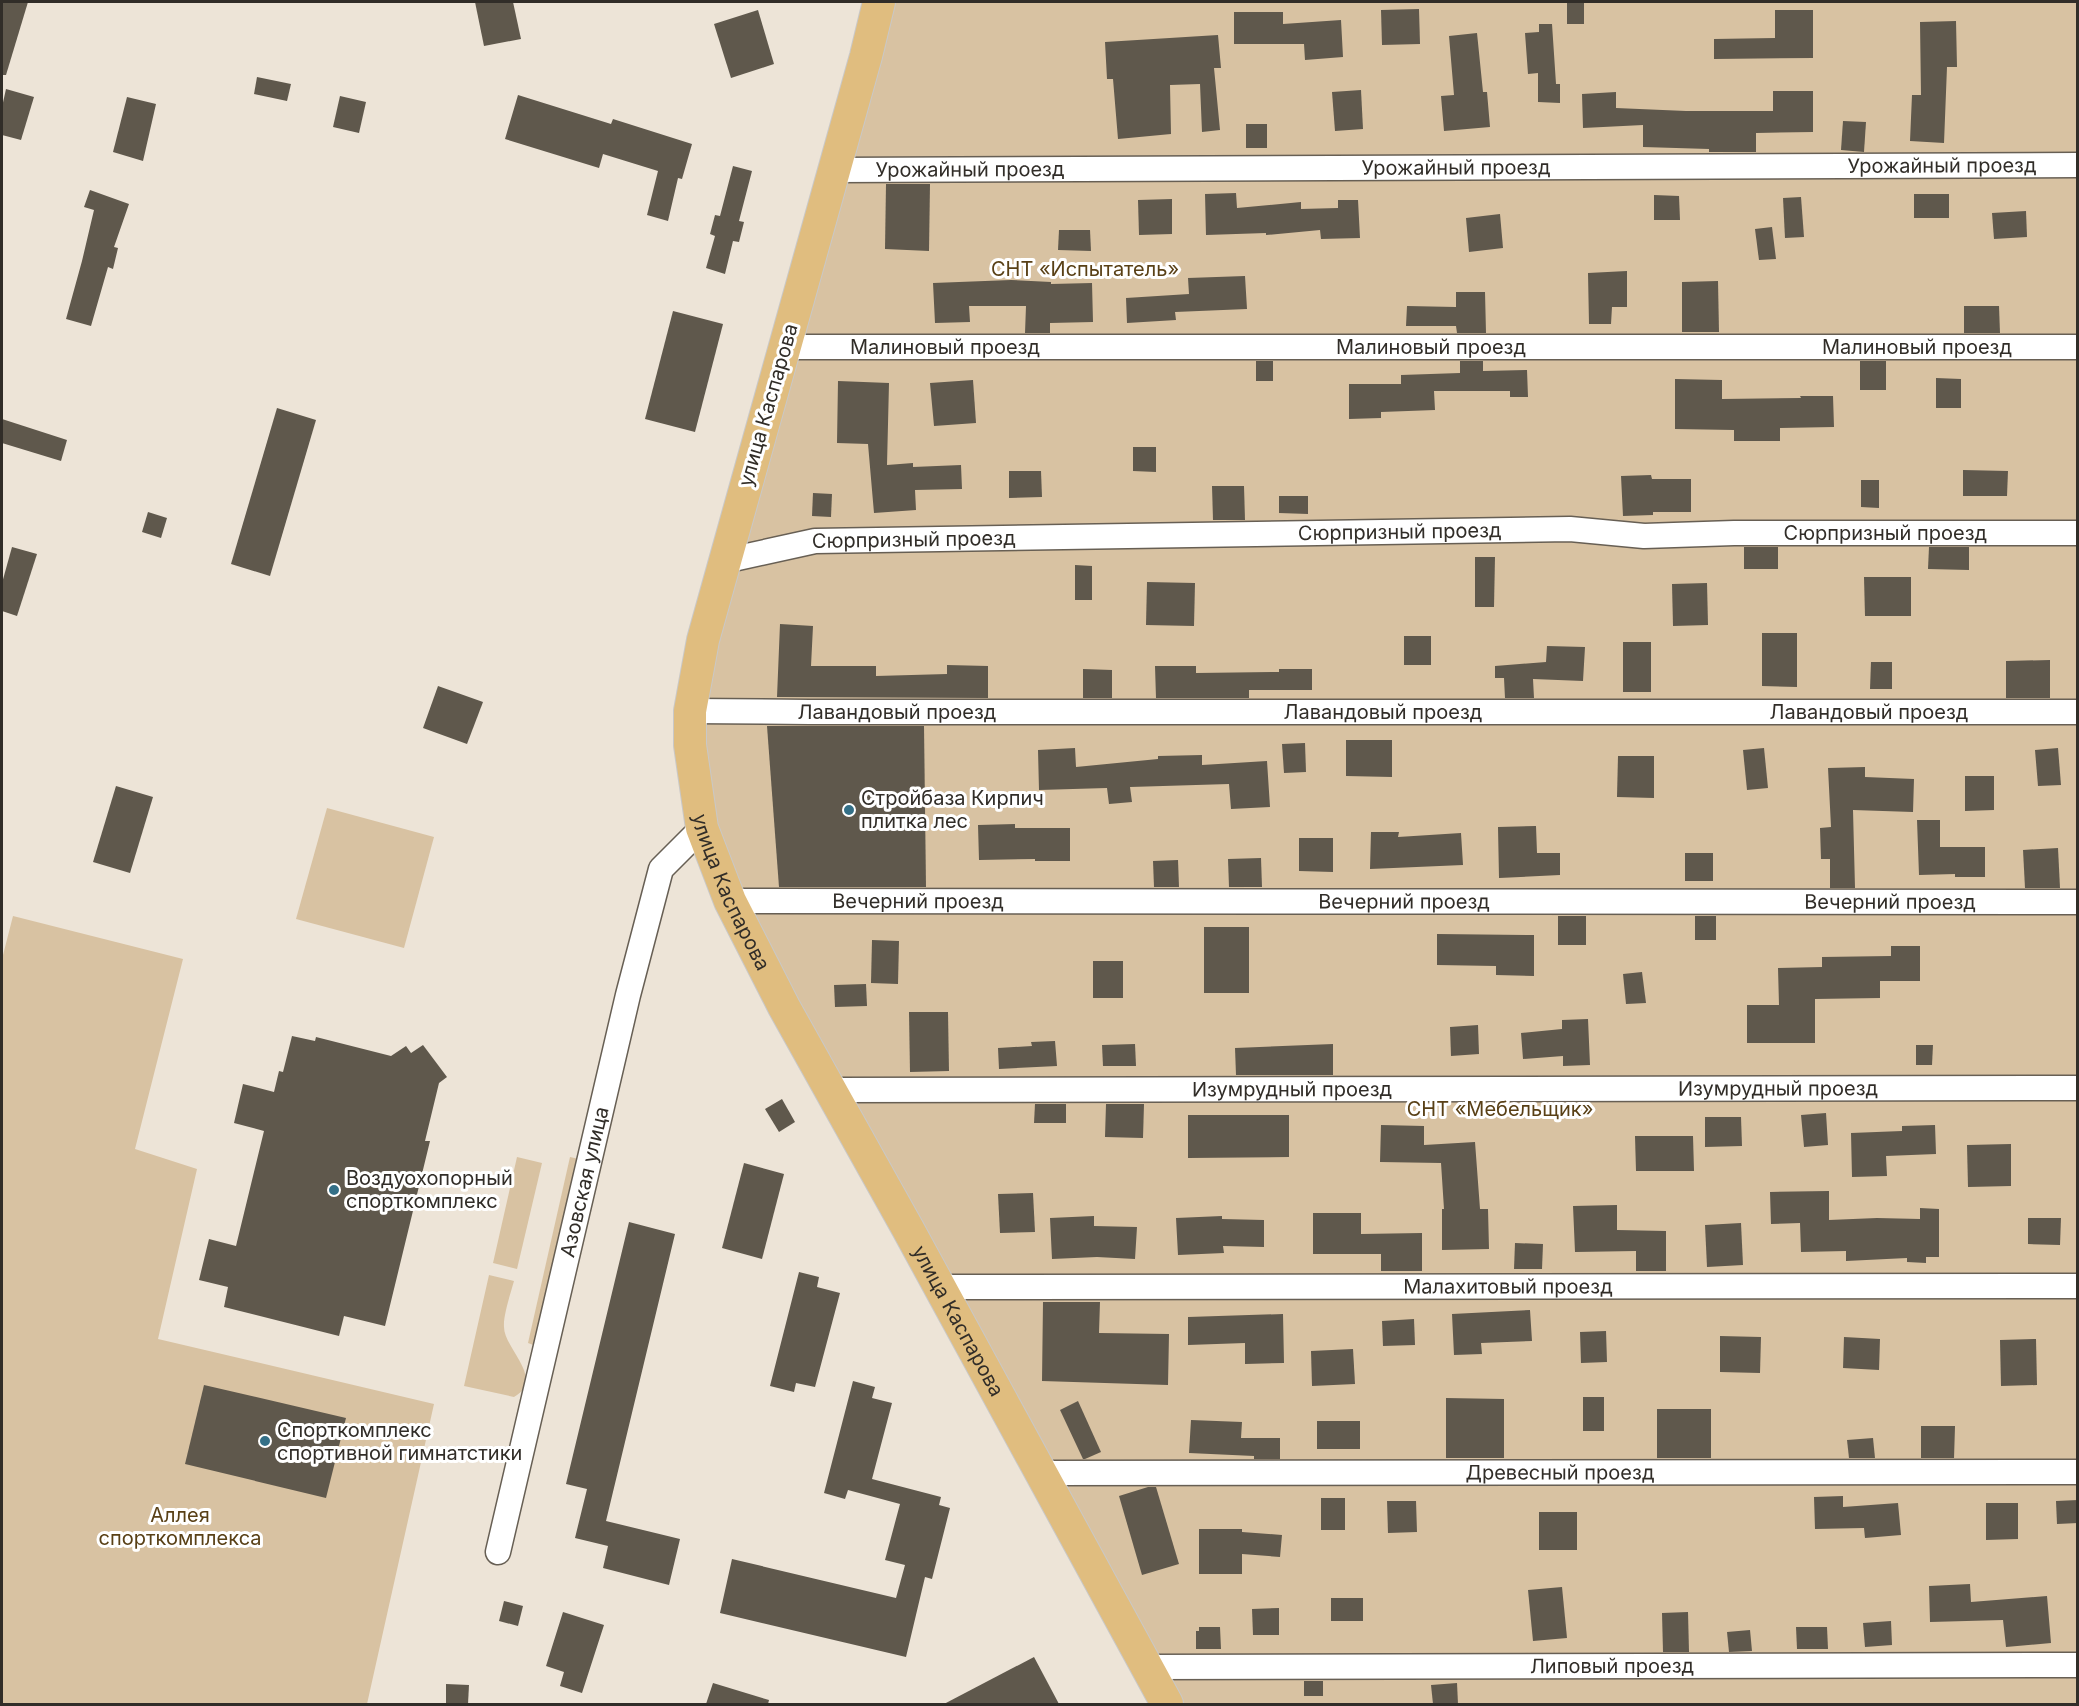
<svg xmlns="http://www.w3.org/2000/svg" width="2079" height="1706" font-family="Inter,sans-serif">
<rect width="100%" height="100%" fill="#ede4d7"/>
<g fill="#d8c2a2">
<polygon points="879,2 2077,2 2077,1704 1167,1704 730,901 690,745"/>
<polygon points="327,808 434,837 404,948 296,919"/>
<polygon points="13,916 183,959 135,1149 197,1169 158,1339 434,1404 367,1704 2,1704 2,959"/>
<polygon points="517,1157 542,1163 517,1269 493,1263"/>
<polygon points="570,1157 579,1159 536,1346 528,1343"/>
<path d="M489,1275L514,1281C511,1292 503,1316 504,1327C504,1349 546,1379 514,1397L464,1386Z"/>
</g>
<g fill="#5f584c">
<polygon points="2,2 28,2 6,75 2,75"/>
<polygon points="475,2 513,2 521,39 484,46"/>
<rect x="1567" y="2" width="17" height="22"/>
<polygon points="1419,9 1420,44 1382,45 1381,10"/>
<polygon points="758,10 774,64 731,78 714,24"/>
<polygon points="1775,10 1813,10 1813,58 1714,59 1714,39 1775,38"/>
<polygon points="1234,12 1283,12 1283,24 1341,20 1343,57 1305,60 1304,44 1234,44"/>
<polygon points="1956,21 1957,67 1947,67 1944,143 1910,141 1912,95 1921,95 1920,22"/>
<polygon points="1539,24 1552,24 1556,84 1560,84 1560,103 1538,102 1538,73 1528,74 1525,33 1539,32"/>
<polygon points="1477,33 1483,92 1487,92 1490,127 1444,131 1441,96 1454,95 1449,36"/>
<polygon points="1218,35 1221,68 1214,68 1220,130 1202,132 1200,84 1170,85 1171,134 1118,139 1113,79 1107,79 1105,42"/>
<polygon points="257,77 291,84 287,101 254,94"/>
<polygon points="6,89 34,97 21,140 2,135 2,107"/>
<polygon points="1361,90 1363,129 1335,131 1332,92"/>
<polygon points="1773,91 1813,91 1813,132 1756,133 1756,152 1709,152 1709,149 1643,147 1643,125 1583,128 1582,94 1616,92 1616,108 1686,111 1773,111"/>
<polygon points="518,95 611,124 613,119 692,144 682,179 678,178 668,221 647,215 658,171 603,154 599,168 505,139"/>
<polygon points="340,96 366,102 359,133 333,127"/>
<polygon points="127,97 156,104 143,161 113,152"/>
<polygon points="1843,121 1866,122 1864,152 1841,150"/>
<rect x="1246" y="124" width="21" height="24"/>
<polygon points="733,166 752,171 739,221 744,222 739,242 733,241 725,274 706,268 715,236 710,234 715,215 720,216"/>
<polygon points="886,184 930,184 929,251 885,249"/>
<polygon points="90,190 129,204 114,247 118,248 113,269 108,267 91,326 66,319 82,261 94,210 84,207"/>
<polygon points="1236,193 1237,208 1301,202 1301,209 1338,208 1338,200 1358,200 1360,238 1321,239 1320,230 1266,235 1266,233 1206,235 1205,194"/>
<rect x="1914" y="194" width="35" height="24"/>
<polygon points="1654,195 1679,196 1680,220 1654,220"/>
<polygon points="1801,197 1804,237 1785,238 1783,198"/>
<polygon points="1172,199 1172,234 1139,235 1138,200"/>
<polygon points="2026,211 2027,237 1994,239 1992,213"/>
<polygon points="1500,214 1503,248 1469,252 1466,218"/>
<polygon points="1772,227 1776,259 1759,260 1755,229"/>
<polygon points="1059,230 1090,230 1091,251 1058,250"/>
<polygon points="1627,271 1627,307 1612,307 1611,324 1589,324 1588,273"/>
<polygon points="1245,276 1247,309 1175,312 1176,320 1127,323 1126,298 1189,294 1188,278"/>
<polygon points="1011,280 1051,282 1051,284 1092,283 1093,322 1050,323 1050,333 1025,333 1026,306 969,306 970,322 935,323 933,283"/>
<polygon points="1718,281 1719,332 1682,332 1682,282"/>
<polygon points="1456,292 1485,292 1486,333 1457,333 1456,326 1406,326 1407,306 1456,307"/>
<polygon points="1964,306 1999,306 2000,333 1964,333"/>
<polygon points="673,311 723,324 695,432 645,419"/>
<rect x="1256" y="361" width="17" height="20"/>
<polygon points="1460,361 1483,361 1483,371 1527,370 1528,397 1510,397 1510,391 1434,391 1435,410 1381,412 1381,418 1349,419 1349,384 1401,384 1401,375 1460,373"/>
<rect x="1860" y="361" width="26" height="29"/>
<polygon points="1936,378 1961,379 1961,408 1936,408"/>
<polygon points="1675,379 1722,380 1722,399 1801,398 1800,396 1833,396 1834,427 1780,428 1780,441 1734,441 1734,430 1675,429"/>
<polygon points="973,380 976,423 934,426 930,383"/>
<polygon points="838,381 889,383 887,465 913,463 913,467 961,465 962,489 915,490 916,510 874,513 868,444 837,443"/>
<polygon points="277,408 316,420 270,576 231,564"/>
<polygon points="2,419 67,440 61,461 2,443"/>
<polygon points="1133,447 1156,447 1156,472 1133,471"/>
<polygon points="1963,470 2008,471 2007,496 1963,496"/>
<polygon points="1009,471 1041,471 1042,497 1009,498"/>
<polygon points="1651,475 1652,479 1691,479 1691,512 1653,512 1653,515 1623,516 1621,476"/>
<polygon points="1861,480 1879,480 1879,508 1861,507"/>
<polygon points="1212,486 1244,486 1245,520 1213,520"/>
<polygon points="813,493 832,494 831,517 812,516"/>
<polygon points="1279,496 1308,496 1308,514 1279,513"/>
<polygon points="148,512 167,518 161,538 142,532"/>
<polygon points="12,547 37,554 17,616 2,611 2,583"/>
<rect x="1744" y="547" width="34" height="22"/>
<polygon points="1929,547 1969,547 1969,570 1928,569"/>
<polygon points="1475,557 1495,557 1494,607 1475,607"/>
<polygon points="1075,565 1092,566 1092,600 1075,600"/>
<polygon points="1864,577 1911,577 1911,616 1865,616"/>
<polygon points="1147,582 1195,583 1194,626 1146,625"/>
<polygon points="1707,583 1708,625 1673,626 1672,584"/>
<polygon points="780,624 813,626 811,666 876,666 876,676 947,674 947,665 988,666 988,698 777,697"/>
<polygon points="1762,633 1797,633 1797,687 1762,686"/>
<rect x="1404" y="636" width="27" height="29"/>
<rect x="1623" y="642" width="28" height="50"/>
<polygon points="1547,646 1585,647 1583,681 1533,679 1534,698 1505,698 1504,678 1495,678 1495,666 1546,662"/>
<polygon points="2050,660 2050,698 2006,698 2006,661"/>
<polygon points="1871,662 1892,662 1892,689 1870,689"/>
<polygon points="1155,666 1196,666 1196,673 1279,672 1279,669 1312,669 1312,690 1249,690 1249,698 1156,698"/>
<polygon points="1083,669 1112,670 1112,698 1083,698"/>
<polygon points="438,686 483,702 467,744 423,728"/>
<polygon points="767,726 924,726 926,887 779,887"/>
<polygon points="1346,740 1392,740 1392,777 1346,776"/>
<polygon points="1305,743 1306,772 1284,773 1282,744"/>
<polygon points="1075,748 1076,767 1158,759 1158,756 1202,755 1202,765 1267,761 1270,807 1231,809 1229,784 1130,787 1132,802 1109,804 1107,788 1039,790 1038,750"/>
<polygon points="1764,748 1768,788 1747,790 1743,750"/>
<polygon points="2058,748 2061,785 2038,786 2035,750"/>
<polygon points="1618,756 1654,756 1654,798 1617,797"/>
<polygon points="1865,767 1865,777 1914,779 1913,812 1853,810 1855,888 1830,888 1830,859 1821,859 1820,828 1831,827 1828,768"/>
<polygon points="1965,776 1994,776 1994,810 1965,811"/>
<polygon points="116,786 153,797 130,873 93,862"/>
<polygon points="1917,820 1940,820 1940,847 1985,847 1985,877 1955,877 1955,874 1919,875"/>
<polygon points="1015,824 1015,828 1070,828 1070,861 1035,861 1035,859 979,860 978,825"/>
<polygon points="1536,826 1537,853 1560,853 1560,875 1499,878 1498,827"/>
<polygon points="1371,832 1399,832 1398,837 1461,833 1463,865 1370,869"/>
<polygon points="1299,838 1333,838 1333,872 1299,871"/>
<polygon points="2058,848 2060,888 2025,888 2023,850"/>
<rect x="1685" y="853" width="28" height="28"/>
<polygon points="1261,858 1262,887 1229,887 1228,859"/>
<polygon points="1178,860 1179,887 1154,887 1153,861"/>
<rect x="1558" y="916" width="28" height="29"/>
<rect x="1695" y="916" width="21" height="24"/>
<rect x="1204" y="927" width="45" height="66"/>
<polygon points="1437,934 1534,935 1534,976 1496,975 1496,966 1437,965"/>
<polygon points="872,940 899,941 898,984 871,983"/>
<polygon points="1891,946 1920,946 1920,981 1880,981 1880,998 1815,999 1815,1043 1747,1043 1747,1005 1779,1005 1778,968 1822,967 1822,957 1891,956"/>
<rect x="1093" y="961" width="30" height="37"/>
<polygon points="1642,972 1646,1003 1626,1004 1623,974"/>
<polygon points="866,984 867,1006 835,1007 834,985"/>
<polygon points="909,1012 948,1012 949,1071 910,1072"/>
<polygon points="1588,1019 1590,1065 1563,1066 1563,1056 1523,1059 1521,1033 1562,1029 1562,1020"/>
<polygon points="1478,1025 1479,1054 1451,1056 1450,1027"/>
<polygon points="292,1036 315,1041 316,1037 391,1056 406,1046 411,1053 423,1045 447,1077 439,1083 425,1141 430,1141 385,1326 344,1316 339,1336 224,1307 228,1287 199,1280 209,1239 236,1246 264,1131 234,1123 243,1084 274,1092 279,1071 283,1072"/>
<polygon points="1055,1041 1057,1066 999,1069 998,1048 1032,1046 1031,1042"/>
<polygon points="1135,1044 1136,1066 1103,1066 1102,1045"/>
<polygon points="1333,1044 1333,1075 1236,1075 1235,1048"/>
<polygon points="1916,1045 1933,1045 1932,1065 1916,1065"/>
<polygon points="782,1099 795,1122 779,1132 765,1109"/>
<polygon points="1035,1104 1066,1104 1066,1123 1034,1123"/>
<polygon points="1106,1104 1144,1104 1143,1138 1105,1137"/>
<polygon points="1826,1113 1828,1145 1804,1147 1801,1115"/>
<polygon points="1188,1115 1289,1115 1289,1157 1188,1158"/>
<polygon points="1705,1117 1741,1117 1742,1146 1705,1147"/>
<polygon points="1381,1125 1424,1126 1424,1145 1475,1142 1480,1209 1488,1209 1489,1249 1442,1250 1442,1209 1444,1209 1441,1163 1380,1162"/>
<polygon points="1935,1125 1936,1154 1886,1156 1887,1176 1852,1177 1851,1133 1902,1131 1902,1126"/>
<polygon points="1635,1136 1693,1136 1694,1171 1636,1171"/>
<polygon points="2011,1144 2011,1186 1968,1187 1967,1145"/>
<polygon points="744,1163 784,1174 762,1259 722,1248"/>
<polygon points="1829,1191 1829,1220 1877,1218 1920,1219 1920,1208 1939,1209 1939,1257 1926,1257 1926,1263 1907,1262 1907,1258 1846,1261 1846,1251 1801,1252 1800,1223 1771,1224 1770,1192"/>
<polygon points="1033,1193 1035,1232 1000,1233 998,1194"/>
<polygon points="1617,1205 1617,1230 1666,1231 1666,1271 1636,1271 1636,1251 1575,1252 1573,1206"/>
<polygon points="1313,1213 1361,1213 1361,1234 1422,1233 1422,1271 1381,1271 1381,1254 1313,1254"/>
<polygon points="1094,1216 1094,1226 1137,1227 1135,1259 1097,1257 1052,1259 1050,1218"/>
<polygon points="1222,1216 1222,1219 1264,1220 1264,1247 1223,1246 1224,1253 1178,1255 1176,1218"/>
<polygon points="2028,1218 2061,1218 2060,1245 2028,1244"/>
<polygon points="629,1222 675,1234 606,1521 680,1539 669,1585 603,1568 608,1546 575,1538 587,1489 566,1484"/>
<polygon points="1741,1223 1743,1265 1707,1267 1705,1225"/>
<polygon points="1515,1243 1543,1244 1542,1269 1514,1269"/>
<polygon points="799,1272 819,1277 817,1287 840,1293 815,1387 796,1383 794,1392 770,1386"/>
<polygon points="1043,1302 1100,1302 1099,1333 1169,1334 1168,1385 1042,1381"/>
<polygon points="1530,1310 1532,1341 1481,1343 1482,1354 1454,1355 1452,1314"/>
<polygon points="1283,1314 1284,1363 1245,1364 1245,1343 1188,1345 1188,1317"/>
<polygon points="1414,1319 1415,1345 1383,1346 1382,1321"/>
<polygon points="1606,1331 1607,1362 1581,1363 1580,1332"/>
<polygon points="1720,1336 1761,1337 1760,1373 1720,1372"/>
<polygon points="1844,1337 1880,1339 1879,1370 1843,1368"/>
<polygon points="2036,1339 2037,1385 2001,1386 2000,1340"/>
<polygon points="1353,1349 1355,1384 1312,1386 1311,1351"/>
<polygon points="853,1381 875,1387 872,1398 892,1403 872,1479 941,1497 939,1505 950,1508 932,1579 925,1577 906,1657 720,1613 732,1559 896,1598 905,1565 885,1560 900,1504 848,1490 845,1499 824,1493"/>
<polygon points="204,1385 346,1418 326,1498 185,1464"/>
<rect x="1583" y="1397" width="21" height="34"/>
<polygon points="1446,1398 1504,1399 1504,1458 1446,1458"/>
<polygon points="1078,1401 1101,1452 1085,1459 1083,1459 1060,1410"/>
<rect x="1657" y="1409" width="54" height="49"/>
<polygon points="1191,1420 1242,1422 1241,1438 1280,1438 1280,1459 1254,1459 1254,1456 1189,1453"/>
<rect x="1317" y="1421" width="43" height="28"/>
<polygon points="1921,1426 1955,1426 1954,1458 1921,1458"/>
<polygon points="1873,1438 1875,1458 1849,1458 1847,1440"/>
<polygon points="1148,1487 1156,1487 1179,1564 1142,1575 1119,1496"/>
<polygon points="1843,1496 1843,1507 1898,1503 1901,1535 1865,1538 1864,1528 1815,1529 1814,1497"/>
<rect x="1321" y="1498" width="24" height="32"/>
<polygon points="2078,1500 2078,1523 2057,1524 2056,1501"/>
<polygon points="1387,1501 1416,1501 1417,1532 1388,1533"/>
<polygon points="1986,1503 2018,1503 2018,1539 1986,1540"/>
<rect x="1539" y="1512" width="38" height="38"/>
<polygon points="1199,1529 1242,1529 1242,1532 1282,1535 1280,1557 1242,1554 1242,1574 1199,1574"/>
<polygon points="1970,1584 1971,1602 2047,1596 2051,1643 2006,1647 2003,1620 1930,1622 1929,1586"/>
<polygon points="1562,1587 1567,1638 1533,1641 1528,1590"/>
<rect x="1331" y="1598" width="32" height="23"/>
<polygon points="504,1601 523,1606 518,1626 499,1621"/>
<polygon points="1279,1608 1279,1635 1253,1635 1252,1609"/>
<polygon points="563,1612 604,1625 582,1693 560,1686 564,1672 546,1666"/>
<polygon points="1688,1612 1689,1652 1663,1652 1662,1613"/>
<polygon points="1891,1621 1892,1645 1865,1647 1863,1623"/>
<polygon points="1199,1627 1220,1627 1221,1649 1196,1649 1196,1631 1199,1631"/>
<polygon points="1796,1627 1827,1627 1828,1649 1797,1649"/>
<polygon points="1750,1630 1752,1651 1729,1652 1727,1632"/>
<polygon points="1034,1657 1059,1704 944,1704"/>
<rect x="1304" y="1681" width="19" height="15"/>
<polygon points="713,1683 769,1700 768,1704 706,1704"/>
<polygon points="1457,1683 1458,1704 1433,1704 1431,1685"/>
<polygon points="446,1684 469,1685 468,1704 446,1704"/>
</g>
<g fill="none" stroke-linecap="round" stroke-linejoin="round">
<defs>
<g id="minor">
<path id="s1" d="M835,170L2078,165"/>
<path id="s2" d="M785,347H2078"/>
<path id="s3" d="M724,561L815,541L1570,529L1644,536L1734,533H2078"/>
<path id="s4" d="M690,711L810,712H2078"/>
<path id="s5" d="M730,901L2078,902"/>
<path id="s6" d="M832,1090L2078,1088"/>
<path id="s7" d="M938,1287L2078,1286"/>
<path id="s8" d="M1042,1473L2078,1472"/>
<path id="s9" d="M498,1552L628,995L661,869L702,828"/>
<path id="s10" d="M1147,1667L2078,1665"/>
</g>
<g id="major">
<path id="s11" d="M879,2L866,56L703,640L690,711V745L702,828L730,901L784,1007L908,1229L1167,1704"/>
</g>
</defs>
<use href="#minor" stroke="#675f54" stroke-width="27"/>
<use href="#major" stroke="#c9c8c7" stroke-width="34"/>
<use href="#minor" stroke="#fff" stroke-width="24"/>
<use href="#major" stroke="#e0bd7f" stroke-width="32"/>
</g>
<g fill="#336f87" stroke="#fff" stroke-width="2">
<circle cx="849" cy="810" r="6"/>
<circle cx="334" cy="1190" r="6"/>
<circle cx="265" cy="1441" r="6"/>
</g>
<g text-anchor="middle" stroke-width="6" stroke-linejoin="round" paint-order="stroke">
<g font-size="20" fill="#312d28" stroke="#fff">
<text dy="7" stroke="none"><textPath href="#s1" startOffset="1107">Урожайный проезд</textPath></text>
<text dy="7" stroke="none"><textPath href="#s1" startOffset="621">Урожайный проезд</textPath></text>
<text dy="7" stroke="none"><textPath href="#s1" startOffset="135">Урожайный проезд</textPath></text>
<text dy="7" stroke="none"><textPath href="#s2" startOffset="160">Малиновый проезд</textPath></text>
<text dy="7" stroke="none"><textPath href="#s2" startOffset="646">Малиновый проезд</textPath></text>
<text dy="7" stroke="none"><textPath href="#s2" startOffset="1132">Малиновый проезд</textPath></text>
<text transform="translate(768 405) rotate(-74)" y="7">улица Каспарова</text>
<text dy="7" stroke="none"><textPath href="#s3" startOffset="678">Сюрпризный проезд</textPath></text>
<text dy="7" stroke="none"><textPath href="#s3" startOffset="1164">Сюрпризный проезд</textPath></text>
<text dy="7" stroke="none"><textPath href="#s3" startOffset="192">Сюрпризный проезд</textPath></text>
<text dy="7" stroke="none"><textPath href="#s4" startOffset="207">Лавандовый проезд</textPath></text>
<text dy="7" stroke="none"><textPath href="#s4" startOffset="693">Лавандовый проезд</textPath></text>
<text dy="7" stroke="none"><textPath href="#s4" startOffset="1179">Лавандовый проезд</textPath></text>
<text dy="7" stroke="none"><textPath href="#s11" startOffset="922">улица Каспарова</textPath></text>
<text dy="7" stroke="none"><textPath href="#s5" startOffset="188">Вечерний проезд</textPath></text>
<text dy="7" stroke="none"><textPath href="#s5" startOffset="674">Вечерний проезд</textPath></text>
<text dy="7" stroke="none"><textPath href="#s5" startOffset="1160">Вечерний проезд</textPath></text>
<text dy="7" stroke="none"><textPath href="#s6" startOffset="946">Изумрудный проезд</textPath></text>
<text dy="7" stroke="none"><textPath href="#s6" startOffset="460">Изумрудный проезд</textPath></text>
<text dy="7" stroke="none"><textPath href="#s9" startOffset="380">Азовская улица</textPath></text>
<text dy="7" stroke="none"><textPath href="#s7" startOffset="570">Малахитовый проезд</textPath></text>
<text dy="7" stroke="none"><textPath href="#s11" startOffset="1408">улица Каспарова</textPath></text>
<text dy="7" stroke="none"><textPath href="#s8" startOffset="518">Древесный проезд</textPath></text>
<text dy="7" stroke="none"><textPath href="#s10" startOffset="465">Липовый проезд</textPath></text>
</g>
<g font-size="20" fill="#594016" stroke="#fff">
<text x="1085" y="276">СНТ «Испытатель»</text>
<text x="1500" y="1116">СНТ «Мебельщик»</text>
<text x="180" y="1522">Аллея<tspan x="180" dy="23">спорткомплекса</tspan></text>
</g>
<g font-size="20" fill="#312d28" stroke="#fff" text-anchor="start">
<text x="861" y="805">Стройбаза Кирпич<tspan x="861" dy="23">плитка лес</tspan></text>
<text x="346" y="1185">Воздуохопорный<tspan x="346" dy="23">спорткомплекс</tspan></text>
<text x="277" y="1437">Спорткомплекс<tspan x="277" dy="23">спортивной гимнатстики</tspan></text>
</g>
</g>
<rect width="2079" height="1706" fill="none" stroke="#312d28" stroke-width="6"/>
</svg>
